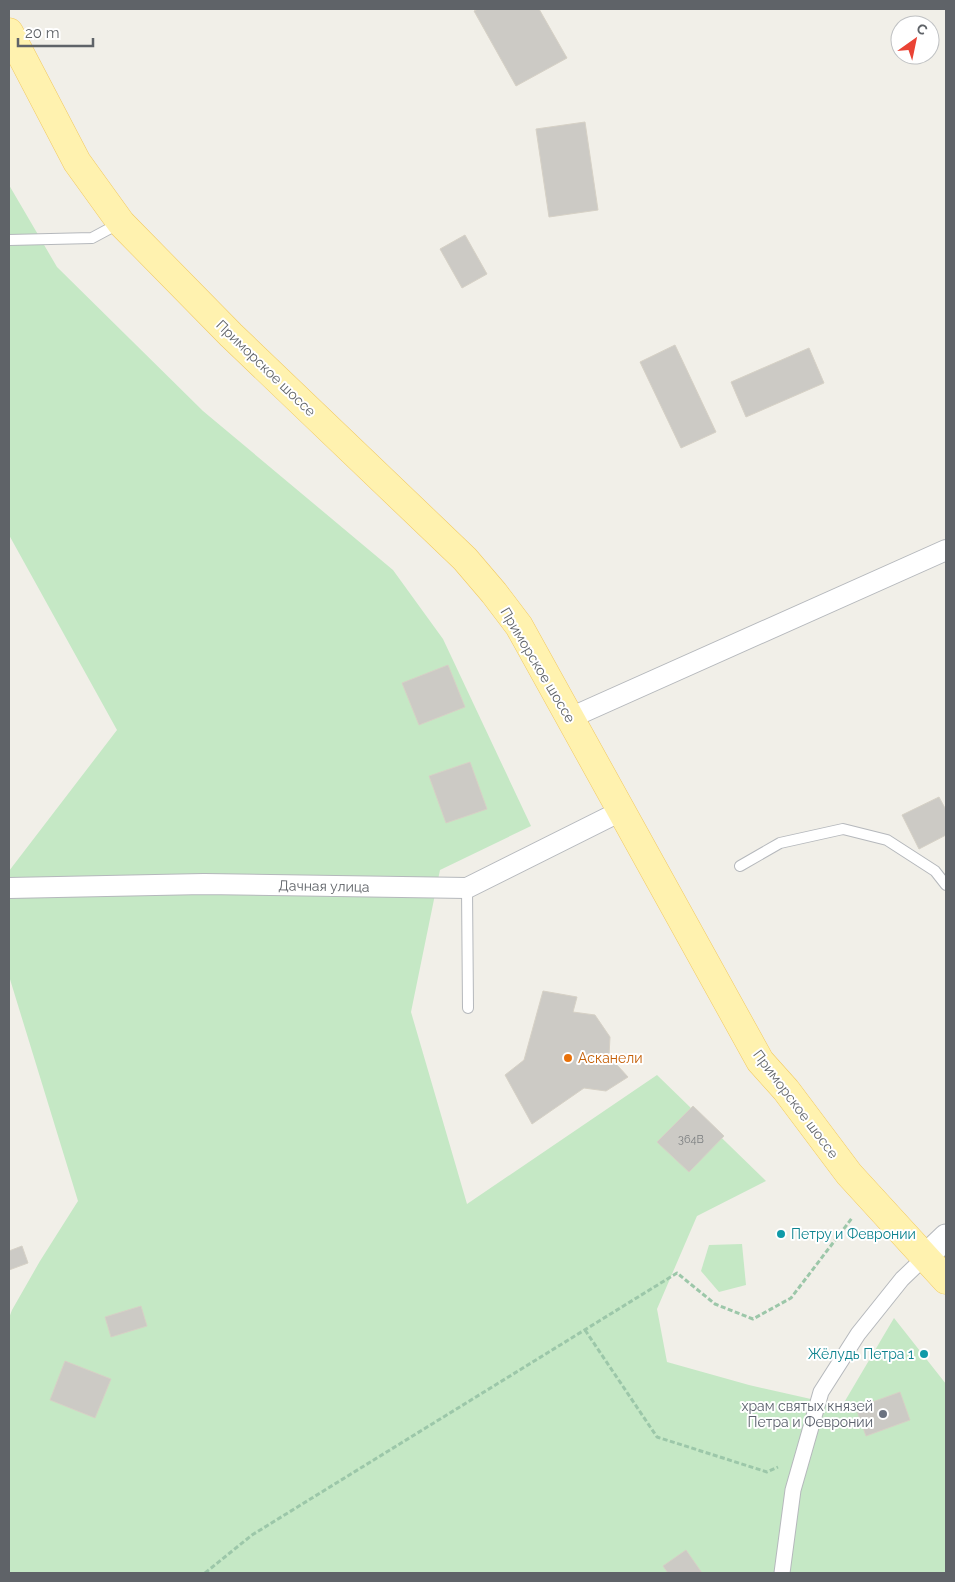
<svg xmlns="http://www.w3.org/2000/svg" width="955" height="1582" font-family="Raleway,sans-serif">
<rect width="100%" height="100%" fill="#f1efe8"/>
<g fill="#c5e8c5">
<polygon points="9,185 57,267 203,411 393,570 443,639 531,826 440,870 411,1012 467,1204 657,1075 766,1181 697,1216 657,1309 667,1362 749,1385 842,1406 894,1318 946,1384 946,1573 9,1573 9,1318 12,1310 40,1261 78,1201 9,976 9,871 117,730 9,535"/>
<polygon points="742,1244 746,1285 719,1292 701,1271 709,1245"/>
</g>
<g fill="#cccac5" stroke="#d6d1c6">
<polygon points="478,9 539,9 567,58 516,86 474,11"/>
<polygon points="585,122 598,210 549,217 536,129"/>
<polygon points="465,235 487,274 462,288 440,249"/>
<polygon points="675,345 716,432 681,448 640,362"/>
<polygon points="809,348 824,383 746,417 731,382"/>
<polygon points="448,665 465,707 419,725 402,683"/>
<polygon points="470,762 487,809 446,823 429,776"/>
<polygon points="939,797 946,810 946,835 919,849 902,815"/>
<polygon points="543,991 577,997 573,1012 595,1015 610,1037 609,1056 628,1077 606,1091 584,1088 532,1124 505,1075 524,1060"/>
<polygon points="693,1106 724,1136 689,1172 657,1142"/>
<polygon points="22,1246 28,1263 9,1270 9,1251"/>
<polygon points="141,1306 147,1326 111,1337 105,1317"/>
<polygon points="65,1361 111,1379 95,1418 50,1400"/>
<polygon points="900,1392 910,1420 866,1436 856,1408"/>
<polygon points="686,1550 702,1573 668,1573 663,1566"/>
</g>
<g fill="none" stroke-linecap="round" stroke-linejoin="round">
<defs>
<g id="service">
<polyline points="9,240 92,238 120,223"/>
<polyline points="740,866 780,843 843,829 887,840 935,871 946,885"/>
<polyline points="467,888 468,1008"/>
</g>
<polyline id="pedestrian" points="782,1573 793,1490 821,1392 858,1334 902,1279 925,1257"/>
<g id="minor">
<polyline points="570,718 946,550"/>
<polyline points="9,888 204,884 467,888 621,811"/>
</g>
<polyline id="tertiary" points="925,1257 946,1237"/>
<polyline id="primary" points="9,32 77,162 121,223 231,335 465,559 494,593 519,626 760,1061 786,1090 849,1174 946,1280"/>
</defs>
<use href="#service" stroke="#b5b8bc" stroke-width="12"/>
<use href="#pedestrian" stroke="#b5b8bc" stroke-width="17"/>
<use href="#minor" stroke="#b5b8bc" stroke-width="22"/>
<use href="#tertiary" stroke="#b5b8bc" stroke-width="27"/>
<use href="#primary" stroke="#f2c960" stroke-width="29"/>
<g stroke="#9cc7a9" stroke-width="3" stroke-dasharray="5 2.5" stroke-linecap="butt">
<polyline points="585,1330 657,1437 767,1472 778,1467"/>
<polyline points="205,1573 252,1535 677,1273 715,1304 753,1319 791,1298 852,1218"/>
</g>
<use href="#service" stroke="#fff" stroke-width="10"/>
<use href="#pedestrian" stroke="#fff" stroke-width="15"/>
<use href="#minor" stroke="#fff" stroke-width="20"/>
<use href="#tertiary" stroke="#fff" stroke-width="25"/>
<use href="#primary" stroke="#fff2af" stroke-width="28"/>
</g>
<circle fill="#e8710a" stroke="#fff" stroke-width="2" cx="568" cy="1058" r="5"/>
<g fill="#0f9aa8" stroke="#fff" stroke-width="2">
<circle cx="781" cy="1234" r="5"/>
<circle cx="924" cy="1354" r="5"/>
</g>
<circle fill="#6b7280" stroke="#fff" stroke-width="2" cx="883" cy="1414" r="5"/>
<g text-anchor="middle" stroke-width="4" stroke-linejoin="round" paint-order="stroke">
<g font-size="11" fill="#7a7d7f">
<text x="691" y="1143">364В</text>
</g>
<g font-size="14" fill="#5f6368" stroke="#fff">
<text transform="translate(266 368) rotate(44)" y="5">Приморское шоссе</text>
<text transform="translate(538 665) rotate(59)" y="5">Приморское шоссе</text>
<text transform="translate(324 886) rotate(1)" y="5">Дачная улица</text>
<text transform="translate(796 1104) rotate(53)" y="5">Приморское шоссе</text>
</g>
<g font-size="14" fill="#c56008" stroke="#fff" text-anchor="start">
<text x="578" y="1063">Асканели</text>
</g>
<g font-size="14" fill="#0d838f" stroke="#fff" text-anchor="start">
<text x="791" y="1239">Петру и Февронии</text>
<text x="914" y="1359" text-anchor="end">Жёлудь Петра 1</text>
</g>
<g font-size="14" fill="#5b616d" stroke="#fff" text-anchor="end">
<text x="873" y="1411">храм святых князей<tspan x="873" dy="16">Петра и Февронии</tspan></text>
</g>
</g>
<rect width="955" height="1582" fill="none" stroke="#5f6368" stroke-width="20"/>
<g transform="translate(915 40) rotate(33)"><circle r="24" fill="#ffffff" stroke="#bfc1c3"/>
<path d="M0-4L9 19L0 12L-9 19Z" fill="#ea4335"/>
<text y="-8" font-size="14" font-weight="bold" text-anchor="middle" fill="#5f6368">С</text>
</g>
<path d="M18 38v8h75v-8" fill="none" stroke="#5f6368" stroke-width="2.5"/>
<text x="25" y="38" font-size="15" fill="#5f6368" stroke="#ffffff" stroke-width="4" paint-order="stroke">20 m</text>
</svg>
